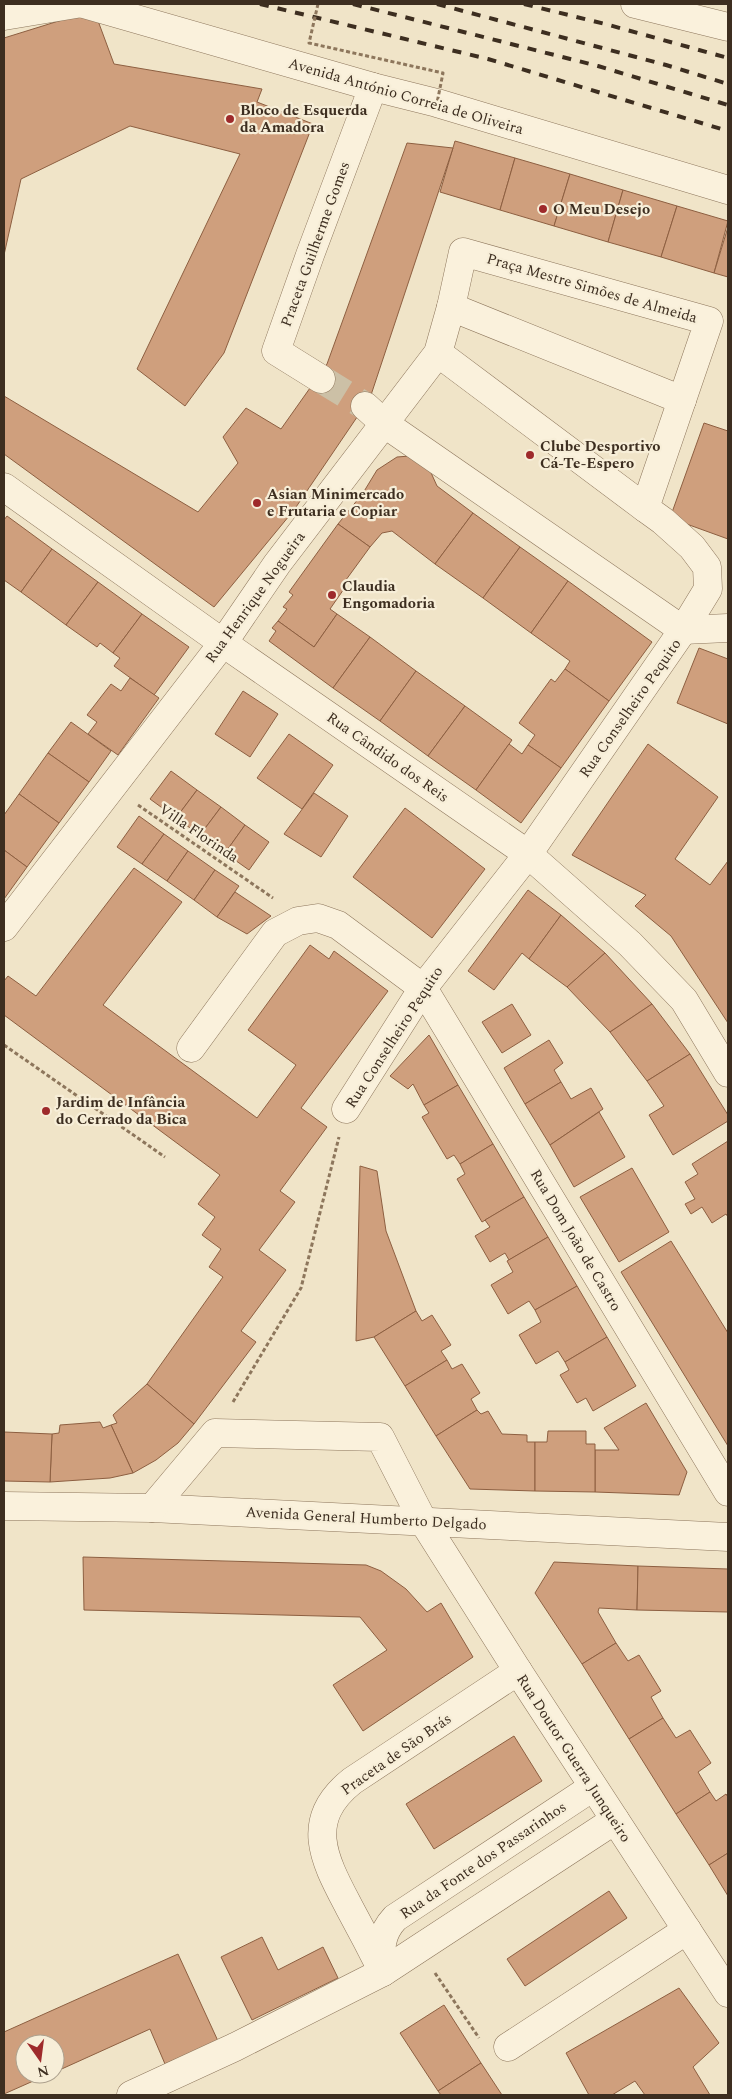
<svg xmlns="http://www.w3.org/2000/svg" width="732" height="2099" font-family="Spectral,serif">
<rect width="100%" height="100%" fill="#f0e4c8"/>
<g fill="#cf9f7d" stroke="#8d5f41">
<polygon points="94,10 114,64 262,89 257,102 313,124 224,353 185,406 137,369 240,154 130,126 21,179 4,255 4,38"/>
<polygon points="455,141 515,158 500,210 440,192"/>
<polygon points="407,143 453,148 370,398 294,510 214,607 4,454 4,396 198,512 238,463 223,437 246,408 281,429 327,364"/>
<polygon points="515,158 570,174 554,226 500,210"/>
<polygon points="570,174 623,190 608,242 554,226"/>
<polygon points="623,190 677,206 661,257 608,242"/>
<polygon points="677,206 728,221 714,273 661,257"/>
<polygon points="728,227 728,277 714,273"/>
<polygon points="704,423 728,431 728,539 670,518"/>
<polygon points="423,455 437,486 473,513 435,564 392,531 382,533 370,547 338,524 363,493 377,470 397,457"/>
<polygon points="473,513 520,547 483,598 435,564"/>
<polygon points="7,516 52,549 21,592 4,580 4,520"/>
<polygon points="338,524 370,547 343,584 346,586 330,609 337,614 314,647 278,621 287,609 283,607 293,595 289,592"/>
<polygon points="520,547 568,581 531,633 483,598"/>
<polygon points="52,549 98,582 66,625 21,592"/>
<polygon points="568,581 652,642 609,701 565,669 570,661 531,633"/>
<polygon points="98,582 142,614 113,653 100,643 97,647 66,625"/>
<polygon points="142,614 189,647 154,695 114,666 120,658 113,653"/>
<polygon points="337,614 370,637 333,688 269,641 276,631 272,628 278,621 314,647"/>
<polygon points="370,637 416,671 380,721 333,688"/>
<polygon points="699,648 728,659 728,724 677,703"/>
<polygon points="565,669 609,701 561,768 528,745 535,735 519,723 551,679 555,682"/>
<polygon points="416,671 465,706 428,756 380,721"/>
<polygon points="130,678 159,698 118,755 88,734 97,722 87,715 111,684 121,691"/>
<polygon points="243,691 278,714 250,757 215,734"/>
<polygon points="465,706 512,740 476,790 428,756"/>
<polygon points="71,722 111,751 89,782 48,753"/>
<polygon points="289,734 333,765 302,809 257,778"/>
<polygon points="509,744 522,754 528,745 561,768 521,823 476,790"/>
<polygon points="648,744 718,797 675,859 710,885 728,861 728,1023 671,936 635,906 646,895 572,855"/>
<polygon points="48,753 89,782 59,823 19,794"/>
<polygon points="171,771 197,790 176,818 150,799"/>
<polygon points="197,790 221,807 200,835 176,818"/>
<polygon points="314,793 348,816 321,857 284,834"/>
<polygon points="19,794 59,823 27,867 4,850 4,815"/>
<polygon points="221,807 245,825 225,853 200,835"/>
<polygon points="405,808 485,869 432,938 353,877"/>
<polygon points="139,816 164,834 142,864 117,847"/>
<polygon points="245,825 269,842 249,870 225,853"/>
<polygon points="164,834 188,851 167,881 142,864"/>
<polygon points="4,850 27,867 4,899"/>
<polygon points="188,851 215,870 194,900 167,881"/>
<polygon points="134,868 182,902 103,1005 257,1118 296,1065 248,1030 310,945 329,959 334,951 388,991 301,1108 327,1127 280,1191 295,1202 259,1250 286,1270 241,1331 256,1342 194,1424 147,1384 223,1277 209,1267 221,1249 202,1235 215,1217 198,1204 220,1175 4,1015 4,981 8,976 36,996"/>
<polygon points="215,870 239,886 217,917 194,900"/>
<polygon points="528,890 561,915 529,959 522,953 494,990 468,971"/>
<polygon points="235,892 271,916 247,934 217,917"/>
<polygon points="561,915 605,953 567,987 529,959"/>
<polygon points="605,953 652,1004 610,1032 567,987"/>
<polygon points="512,1004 531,1035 502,1053 482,1022"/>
<polygon points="652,1004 690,1054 647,1081 610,1032"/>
<polygon points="429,1035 458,1085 424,1105 413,1084 408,1089 390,1076"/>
<polygon points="549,1040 563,1063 554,1070 561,1082 525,1104 504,1068"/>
<polygon points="690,1054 728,1115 728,1121 673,1155 649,1115 664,1106 647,1081"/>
<polygon points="561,1082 571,1099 591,1088 603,1109 550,1145 525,1104"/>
<polygon points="458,1085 493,1144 460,1164 454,1155 447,1159 422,1117 429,1113 424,1105"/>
<polygon points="599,1112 625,1157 574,1187 550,1145"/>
<polygon points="728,1141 728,1217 726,1214 712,1223 702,1207 691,1214 685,1204 695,1199 685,1182 698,1174 692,1164"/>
<polygon points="493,1144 524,1197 482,1222 457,1179 465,1174 460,1164"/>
<polygon points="360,1166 377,1171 386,1231 416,1311 374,1337 356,1341"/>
<polygon points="632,1168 669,1232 619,1262 580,1197"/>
<polygon points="524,1197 548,1237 509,1260 505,1253 490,1262 475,1236 490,1227 485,1220"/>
<polygon points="548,1237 577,1286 535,1310 529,1301 508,1314 491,1285 513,1272 507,1261"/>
<polygon points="671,1241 728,1333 728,1446 621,1272"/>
<polygon points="577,1286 607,1337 565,1362 558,1351 536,1364 519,1335 541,1322 535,1310"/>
<polygon points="416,1311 422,1321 432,1315 451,1345 441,1351 447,1360 405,1386 374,1337"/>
<polygon points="607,1337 636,1386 593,1411 586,1398 577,1403 560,1375 569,1370 565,1362"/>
<polygon points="447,1360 452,1369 462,1364 480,1393 471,1399 477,1410 436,1436 405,1386"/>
<polygon points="147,1384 194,1424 178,1443 156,1460 133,1473 111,1425 117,1423 113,1415"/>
<polygon points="646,1403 687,1472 679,1495 595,1492 595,1450 619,1450 604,1428"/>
<polygon points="477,1410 481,1414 488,1411 502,1434 527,1435 527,1442 535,1442 535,1491 470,1489 436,1436"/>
<polygon points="100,1422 103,1428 111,1425 133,1473 110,1478 50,1482 52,1434 59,1433 60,1425"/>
<polygon points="548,1431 586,1431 586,1444 595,1444 595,1492 535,1491 535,1442 547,1442"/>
<polygon points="4,1432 52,1434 50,1482 4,1481"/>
<polygon points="83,1557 366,1565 381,1571 406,1589 427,1612 441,1603 473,1657 363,1731 333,1685 387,1650 360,1617 84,1610"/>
<polygon points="554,1562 638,1566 637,1610 599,1608 598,1612 616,1643 582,1664 535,1593"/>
<polygon points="638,1566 728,1569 728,1612 637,1610"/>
<polygon points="616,1643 628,1661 639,1655 661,1691 651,1697 663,1718 629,1739 582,1664"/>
<polygon points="663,1718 676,1738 690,1730 711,1763 698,1772 710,1792 676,1814 629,1739"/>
<polygon points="514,1736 542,1781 434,1849 406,1804"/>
<polygon points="710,1792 716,1801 726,1794 728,1797 728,1853 709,1865 676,1814"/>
<polygon points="728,1853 728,1896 709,1865"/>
<polygon points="609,1891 627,1918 525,1986 507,1959"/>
<polygon points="262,1937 278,1970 323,1947 338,1978 252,2020 221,1957"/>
<polygon points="178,1954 218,2041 165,2064 150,2029 55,2072 55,2044 25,2044 25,2074 49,2074 4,2094 4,2032"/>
<polygon points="679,1988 719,2043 693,2067 710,2095 645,2095 635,2081 612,2095 589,2095 566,2053"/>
<polygon points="444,2005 481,2063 438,2091 400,2033"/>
<polygon points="481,2063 502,2095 441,2095 438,2091"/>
</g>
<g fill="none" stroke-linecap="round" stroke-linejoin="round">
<polyline stroke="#ccc0a6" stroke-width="28" stroke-dasharray="28 14" stroke-linecap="butt" points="321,379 365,406"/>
<defs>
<g id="minor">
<polyline points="84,4 373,87 437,103 728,190"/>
<polyline points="635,4 728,27"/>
<polyline points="4,16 76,4"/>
<polyline points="451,307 682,400"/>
<polyline points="438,353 645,508"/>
<polyline points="321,379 276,351 310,255 373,87"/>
<polyline points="365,406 385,424 683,630 728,628"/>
<polyline points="4,487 223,643 528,854 630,944 684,1000 728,1073"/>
<polyline points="4,927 223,643 277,564 438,353 451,307 463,252 709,321 645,508 663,521 692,547 707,567 708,589 683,630 528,854 423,988 346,1109"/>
<polyline points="191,1048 275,933 298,921 318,918 338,925 423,988 728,1492"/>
<polyline points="4,1506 152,1508 728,1537"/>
<polyline points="152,1508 215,1433 380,1437 423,1521 518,1671 728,1993"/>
<path d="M383,1970C380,1949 380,1934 395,1918L593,1787"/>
<path d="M383,1972C372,1950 361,1929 349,1907C325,1861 302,1821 352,1781L518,1671"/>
<polyline points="508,2047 687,1930"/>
<polyline points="131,2095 235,2047 383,1972 615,1820"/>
</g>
</defs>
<use href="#minor" stroke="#8d765c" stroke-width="29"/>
<g stroke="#8d765c" stroke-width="3" stroke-dasharray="4 2.5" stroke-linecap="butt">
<polyline points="138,805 273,898"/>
<polyline points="4,1045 165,1157"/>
<polyline points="233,1402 301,1288 339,1137"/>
<polyline points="435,1973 479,2038"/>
</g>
<use href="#minor" stroke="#faf1dc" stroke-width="28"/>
<g stroke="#3d2e20" stroke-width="4" stroke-dasharray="9 9" stroke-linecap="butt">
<polyline points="260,4 488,59 728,131"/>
<polyline points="353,4 598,66 728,105"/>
<polyline points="437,4 666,65 728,84"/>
<polyline points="524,4 609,25 728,58"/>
</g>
<polyline stroke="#8d765c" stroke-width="3" stroke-dasharray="4 2.5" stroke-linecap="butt" points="318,4 309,43 443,73 437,103"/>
</g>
<g fill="#9e2a2b" stroke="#f7eed8" stroke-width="2">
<circle cx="230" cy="119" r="5"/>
<circle cx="543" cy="209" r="5"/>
<circle cx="530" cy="455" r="5"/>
<circle cx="257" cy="503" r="5"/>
<circle cx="332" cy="595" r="5"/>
<circle cx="46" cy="1111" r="5"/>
</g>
<g text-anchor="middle" stroke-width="4.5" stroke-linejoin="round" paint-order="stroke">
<g font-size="15" fill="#3d2e20" stroke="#f7eed8">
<text transform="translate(406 96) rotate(16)" y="5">Avenida António Correia de Oliveira</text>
<text transform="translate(315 244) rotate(-70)" y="5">Praceta Guilherme Gomes</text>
<text transform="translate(592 288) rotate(16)" y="5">Praça Mestre Simões de Almeida</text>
<text transform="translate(255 597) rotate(-54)" y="5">Rua Henrique Nogueira</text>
<text transform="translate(630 708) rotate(-55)" y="5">Rua Conselheiro Pequito</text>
<text transform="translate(388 757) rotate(35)" y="5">Rua Cândido dos Reis</text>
<text transform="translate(199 833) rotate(34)" y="5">Villa Florinda</text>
<text transform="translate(394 1037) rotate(-57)" y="5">Rua Conselheiro Pequito</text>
<text transform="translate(576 1240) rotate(59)" y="5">Rua Dom João de Castro</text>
<text transform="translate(366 1518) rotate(3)" y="5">Avenida General Humberto Delgado</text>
<text transform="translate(396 1754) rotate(-35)" y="5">Praceta de São Brás</text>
<text transform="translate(574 1758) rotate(57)" y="5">Rua Doutor Guerra Junqueiro</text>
<text transform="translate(483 1860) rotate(-34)" y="5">Rua da Fonte dos Passarinhos</text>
</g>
<g font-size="15" font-weight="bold" fill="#3d2e20" stroke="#f7eed8" text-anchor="start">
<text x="240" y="115">Bloco de Esquerda<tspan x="240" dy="17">da Amadora</tspan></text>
<text x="553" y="214">O Meu Desejo</text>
<text x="540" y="451">Clube Desportivo<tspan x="540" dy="17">Cá-Te-Espero</tspan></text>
<text x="267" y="499">Asian Minimercado<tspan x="267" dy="17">e Frutaria e Copiar</tspan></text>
<text x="342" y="591">Claudia<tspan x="342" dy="17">Engomadoria</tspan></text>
<text x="56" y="1107">Jardim de Infância<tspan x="56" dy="17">do Cerrado da Bica</tspan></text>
</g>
</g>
<rect width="732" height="2099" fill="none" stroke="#3d2e20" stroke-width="10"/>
<g transform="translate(40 2059) rotate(166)"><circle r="24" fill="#f7eed8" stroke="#ada18e"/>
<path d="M0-4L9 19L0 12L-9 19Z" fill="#9e2a2b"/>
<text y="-8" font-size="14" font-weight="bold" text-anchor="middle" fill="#3d2e20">N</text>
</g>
</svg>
